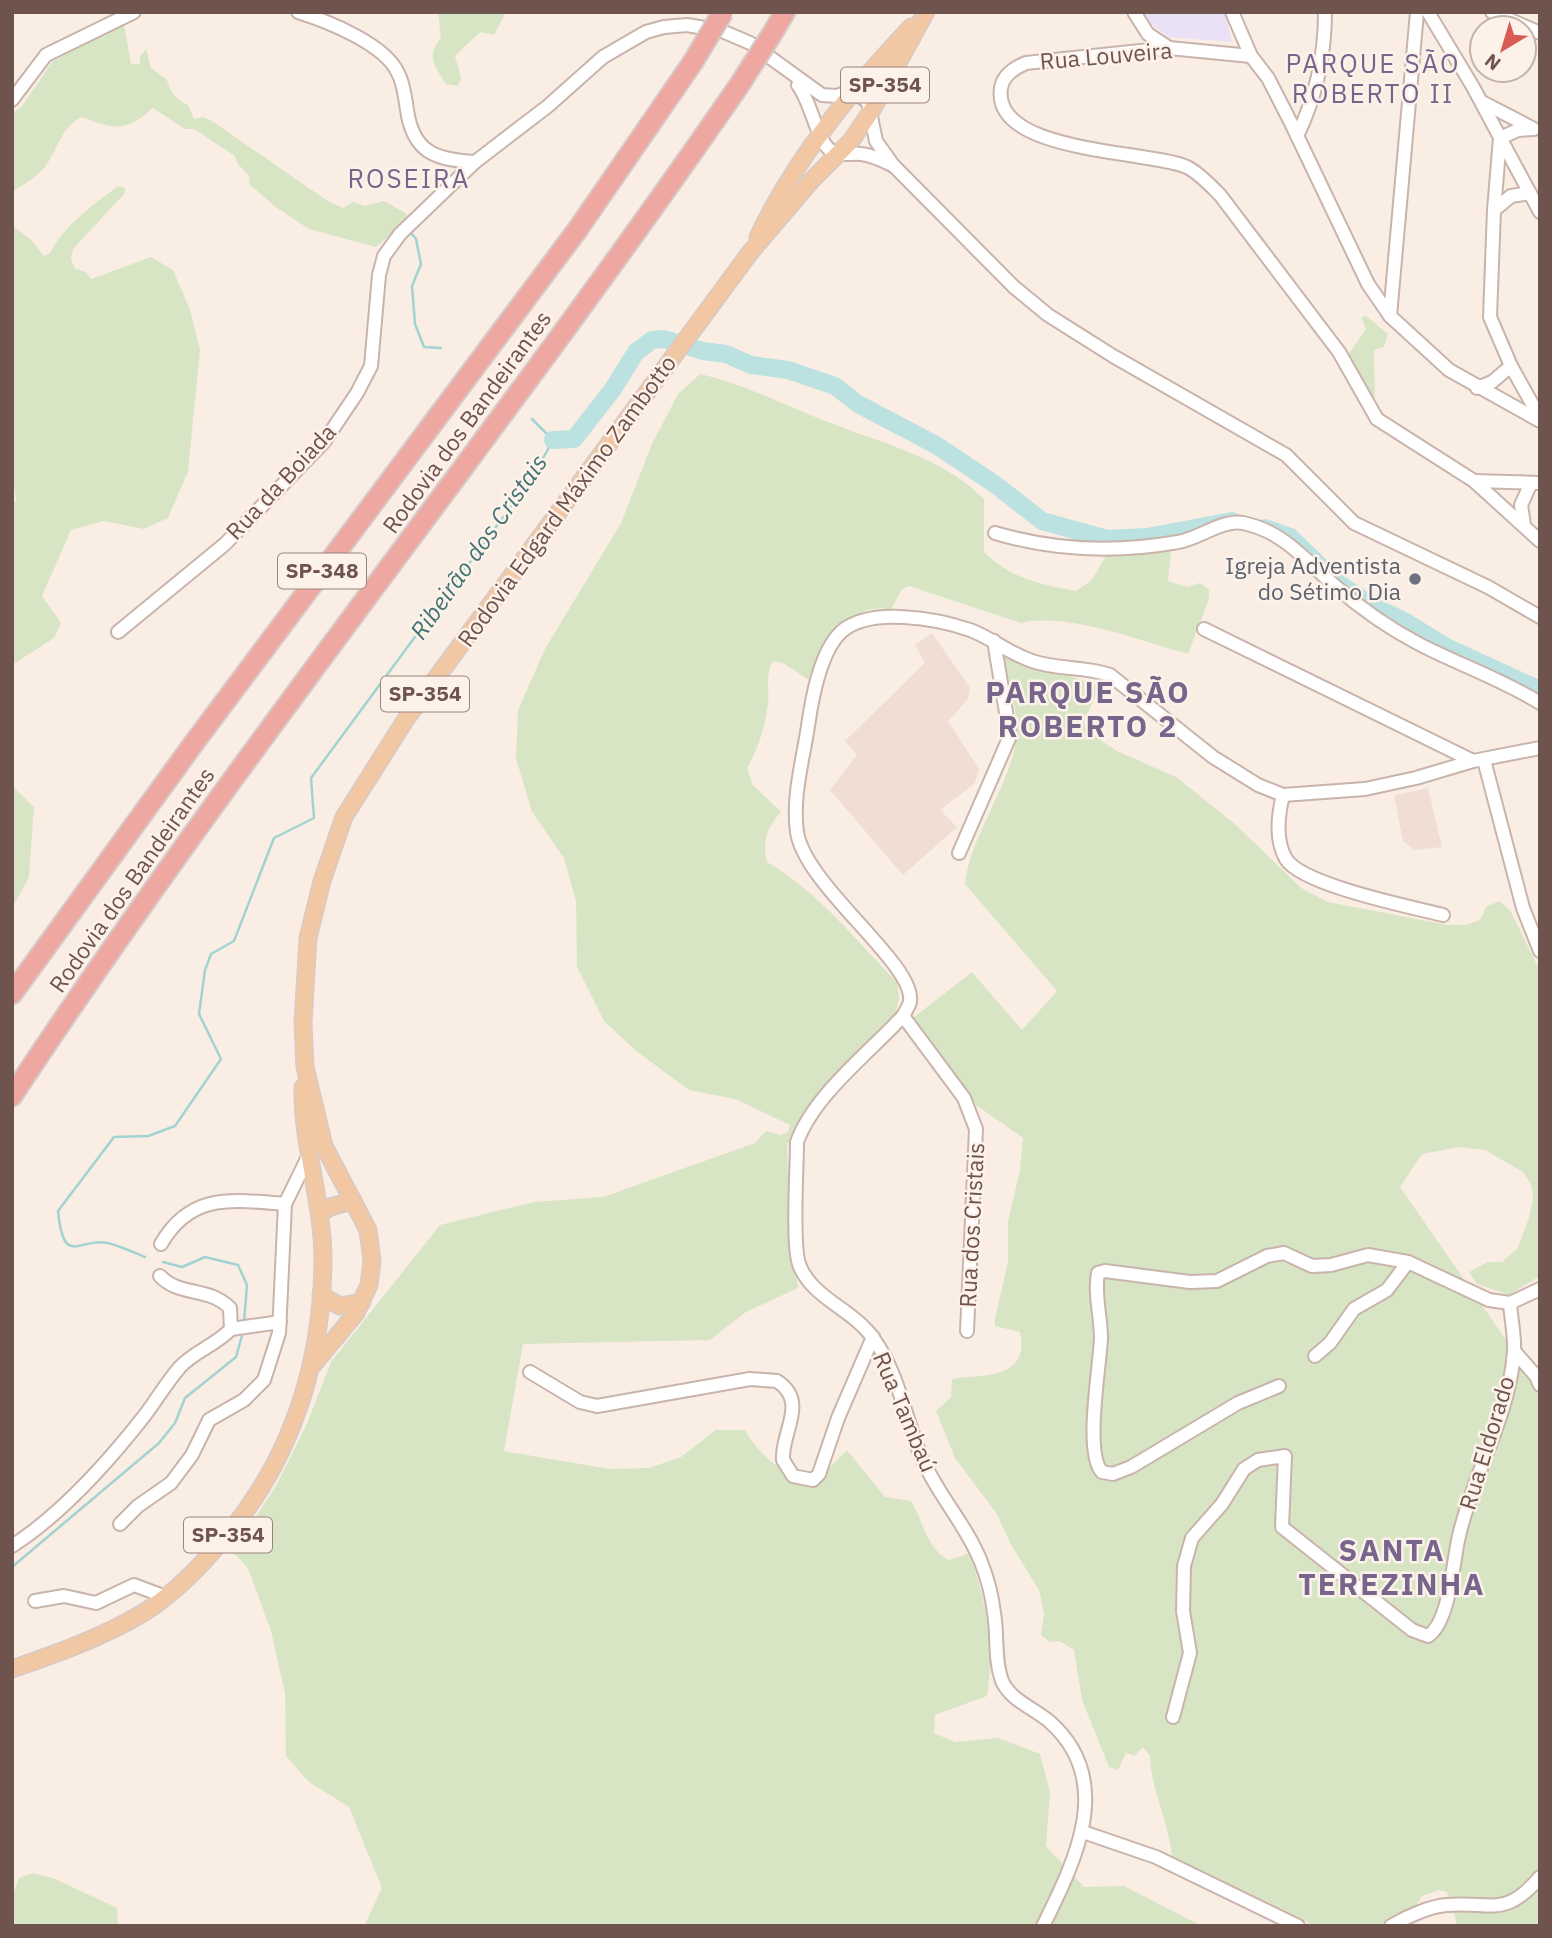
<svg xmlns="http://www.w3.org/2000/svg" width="1552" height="1938" font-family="'IBM Plex Sans',sans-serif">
<rect width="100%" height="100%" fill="#faeee4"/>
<g fill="#f0ded4">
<polygon points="932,633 970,688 968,699 948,721 979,769 975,783 940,810 957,827 903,875 830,790 857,755 845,741 925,663 915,645"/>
<polygon points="1428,788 1442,847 1415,850 1403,841 1394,795"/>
</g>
<polygon fill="#ebe1f6" points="1143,12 1225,12 1232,42 1168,37 1148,21"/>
<g fill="#d8e5c5">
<path d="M438,12H506L494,35L480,32L455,56L461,78L458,86L446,84C435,66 425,56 441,38Z"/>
<path d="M124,25L131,64H140V56L146,49L151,68L167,80C170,93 177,100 188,105L194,119L203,117L212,121L329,202L343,208L353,202L365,206L384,201L407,214L406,222L376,247L309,229L277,208L249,184L250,177L237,163L235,156L194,129H185L153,108C126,132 114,130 82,117C62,125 57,151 45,167C37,177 23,185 12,192V114L22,106L53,61Z"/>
<path d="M118,186L125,188L124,194L73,249L71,259L75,269L86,272L91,279L151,257L173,270L190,310L200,350L188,471L168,518L144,529L104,521L71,530L42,596L61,623L54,638L12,665V505L16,500L12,470V225L31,240L44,256L50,253C65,224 92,206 118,186Z"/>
<polygon points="1366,316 1388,334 1384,347 1374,350 1375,403 1346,358 1366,329 1361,317"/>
<path d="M700,374C748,385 790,408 836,425C888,445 943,458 984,499V552C1010,578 1041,585 1076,591L1092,580L1107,554L1171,551L1168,581L1187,587L1200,583L1209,590V599L1188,654C1141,642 1069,612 1021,623L909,586L902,589L891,610C848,599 825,649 809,680L783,663L773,661C764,677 771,693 767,710C764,730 757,751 747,768L753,785L781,812C767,827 762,842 767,862C819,892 856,941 897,982L899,998L894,1021L804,1117L787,1145L789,1210L798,1288L746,1312L710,1340L523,1344L504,1451L610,1469L649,1468L681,1457L716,1430H745C761,1459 782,1471 813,1484L847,1450L885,1497L911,1501C923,1521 928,1551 949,1560L969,1553C986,1598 995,1648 987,1696L935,1715L934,1733L955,1742L998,1738L1040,1754L1050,1792L1046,1846L1084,1887L1124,1886L1202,1926H364L382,1888L349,1807L309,1782L286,1756L285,1693L271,1631L248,1568L233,1552L276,1486L306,1426L331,1362L440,1225L534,1202L603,1197L755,1143L766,1131L781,1135L788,1132L790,1125L735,1099L689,1090L636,1051L604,1021L577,967L576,901L564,858L532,812L516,758L518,710L545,649L621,523L652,444L678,394Z"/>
<path d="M1007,654L1099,686L1084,723L1086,730L1115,750L1176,777L1236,825L1301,888L1328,902L1448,925H1466L1480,920L1486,907L1499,901L1510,910L1540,971V1276L1509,1295L1477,1284L1469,1272L1488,1262H1502L1517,1249L1529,1218L1533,1198L1531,1184L1523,1172L1485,1150L1459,1147L1422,1154L1400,1187L1536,1383L1540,1406V1875L1511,1901L1449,1902L1447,1892L1439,1890L1422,1896L1413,1910L1381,1926H1315L1172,1857C1169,1822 1151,1791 1150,1756L1143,1747L1134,1756L1126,1753L1118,1770L1109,1767L1082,1700L1074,1650L1059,1641L1050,1642L1041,1635L1044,1614L1039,1590L1010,1543L997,1514L955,1458L936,1411L951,1397L952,1379C984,1374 1030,1380 1020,1332L995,1326V1319L1008,1262V1221L1020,1170L1023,1138L969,1100L913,1024V1018L972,972L1022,1030L1057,991L965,884C971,832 1014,781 1017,732C1018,709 1006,682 1004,658Z"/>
<polygon points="12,786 34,807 29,877 12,908"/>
<polygon points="33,1873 53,1878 117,1908 118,1926 12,1926 14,1892 19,1878"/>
<polygon points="1540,1881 1540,1926 1457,1926 1453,1909 1487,1910"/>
</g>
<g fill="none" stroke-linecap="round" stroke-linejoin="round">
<g stroke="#a2d2d1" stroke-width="2.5">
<polyline points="412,234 416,239 421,264 412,286 415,324 424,347 441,348"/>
<path d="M145,1257C133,1252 120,1246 108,1243C80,1236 64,1270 58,1211L114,1137L148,1136L175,1126L221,1059L199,1014L205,970L211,954L234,941L274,838L314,818L311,778L532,478L553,440L532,419"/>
<polyline points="163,1262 182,1267 205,1257 238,1265 247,1285 244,1322"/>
<polyline points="12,1567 159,1443 175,1423 185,1398 236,1357 243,1332"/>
</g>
<g stroke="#bbe1e0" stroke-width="18">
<polyline points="553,440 574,439 613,389 636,352 652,340 664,339 703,351 726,354 751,365 788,370 835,386 858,404 936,445 996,485 1042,521 1107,539 1147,537 1232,521"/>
<polyline points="1265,528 1290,537 1338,583 1369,604 1404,621 1446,647 1540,690"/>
</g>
<defs>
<g id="minor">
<path d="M298,12C327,21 385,44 398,73C404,84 405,98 407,110C413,152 435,160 475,162"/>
<polyline points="1134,12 1148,34 1169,48"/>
<polyline points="1232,12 1251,56 1268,78 1292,125 1368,284 1390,316 1449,370 1540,421"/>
<polyline points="1428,12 1473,87 1540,212"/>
<polyline points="1492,12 1540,33"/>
<path d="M1251,56L1169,48L1026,63C1014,68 1003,75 1001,88C991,154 1150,150 1187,167C1199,173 1210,185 1220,195L1339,352L1377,419L1474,481L1540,541"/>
<path d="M798,85C812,103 817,144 833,152C842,156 852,153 861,154C872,155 882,160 892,165"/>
<polyline points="12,100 46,55 134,12"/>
<polyline points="1482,102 1534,129"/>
<polyline points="1533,129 1518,130 1500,138 1494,210 1490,317 1511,366 1540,418"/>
<path d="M1297,136C1316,97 1325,55 1325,12"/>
<polyline points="1494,210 1511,196 1530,193"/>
<polyline points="1390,316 1417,12"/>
<polyline points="1477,388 1492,382 1511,366"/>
<polyline points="1474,481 1540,483"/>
<polyline points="1524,525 1521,505 1531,483"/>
<path d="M995,533C1056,551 1116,553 1178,542C1199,539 1222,519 1243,523C1283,531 1305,560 1334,585C1360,608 1390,629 1421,645C1460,665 1503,680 1540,703"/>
<polyline points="1204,629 1473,761"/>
<polyline points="118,632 225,544 324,442 357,393 371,366 379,275 384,256 400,234 475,162 548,106 603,57 646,32 664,27 687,25 722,31 750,43 822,95 837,96 852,90 868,102 876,141 893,165 1014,287 1048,315 1113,356 1286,455 1354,523 1488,587 1540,617"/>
<polyline points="1484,760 1523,908 1540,951"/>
<path d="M1283,795C1278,815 1275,840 1286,859C1302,885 1411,907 1443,915"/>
<polyline points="959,853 1010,736 994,641"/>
<polyline points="903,1016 964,1098 976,1129 967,1331"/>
<path d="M161,1244C191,1192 233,1200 285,1204"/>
<polyline points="231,1329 280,1322"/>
<polyline points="1514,1351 1536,1376 1540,1385"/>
<polyline points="1315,1356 1330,1343 1354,1309 1387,1290 1408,1262"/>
<path d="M530,1372L580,1402L597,1406L750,1379L777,1381C809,1402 781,1432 783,1460L793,1476L813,1480L819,1474L838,1418L873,1337"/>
<path d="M1279,1386L1238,1403L1131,1467L1113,1474L1102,1472C1084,1453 1100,1366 1101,1338C1101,1317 1094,1294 1098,1273L1105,1271L1190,1282L1217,1281L1267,1256L1284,1253L1312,1266L1331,1265L1368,1255L1408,1262L1489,1300L1510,1303L1540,1289"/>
<polyline points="120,1524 138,1506 171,1483 192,1455 209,1420 244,1400 264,1380 279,1333 285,1204 310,1153"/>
<path d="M12,1546C62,1514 109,1461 145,1415C157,1399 167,1382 180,1367C195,1351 216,1345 231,1329L230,1308C208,1286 180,1297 160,1276"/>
<polyline points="35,1601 64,1596 96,1603 134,1585 166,1597"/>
<path d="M1173,1717L1190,1653L1183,1611L1184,1566L1192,1538L1222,1504L1244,1469L1258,1460L1285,1456L1282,1527L1412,1630L1428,1636C1450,1622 1453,1560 1459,1536C1473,1474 1510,1415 1514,1351C1515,1336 1511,1319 1510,1303"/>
<polyline points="1083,1832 1156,1857 1298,1926"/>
<path d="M1043,1926C1075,1861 1116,1781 1050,1722C1034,1708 1011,1701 1002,1681C994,1659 998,1636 994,1613C992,1596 987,1577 981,1562C966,1524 936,1493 921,1456C905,1417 898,1372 873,1338C853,1309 811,1298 799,1264C792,1244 797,1167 797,1142C814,1095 869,1053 903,1016C905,1012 909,1006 910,1002C916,964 805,886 797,832C792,797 803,760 808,726C812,698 820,652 841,632C870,606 938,619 970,630C992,638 1010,654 1032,661C1057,670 1084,666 1110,675L1213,757L1258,785L1283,795L1365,789L1416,778L1473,761L1540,748"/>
<path d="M1391,1926C1406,1917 1430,1906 1447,1905C1492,1901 1504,1919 1540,1877"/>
</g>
<g id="major">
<path d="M758,237C796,157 851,91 911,27"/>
<polyline points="320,1214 330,1207 353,1201"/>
<polyline points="321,1295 340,1306 362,1302"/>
<polyline points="313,1365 356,1313 369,1285 372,1261 368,1230 324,1146 305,1067 303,1023 308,938 322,881 344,817 406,719 749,254 811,181 851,141 872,110 926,12"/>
<path d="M12,1669C58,1653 101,1638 143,1613C171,1596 193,1574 214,1550C288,1469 322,1369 323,1260C323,1202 302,1145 303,1087"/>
</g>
<g id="highway">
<polyline points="772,34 785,12"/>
<polyline points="12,994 194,743 578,229 693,62"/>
<path d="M12,1096C241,749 504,427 740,84"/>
</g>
</defs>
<use href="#minor" stroke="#c9b4ac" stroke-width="16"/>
<use href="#major" stroke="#d4cbca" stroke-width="19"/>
<use href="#highway" stroke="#d4cbca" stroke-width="23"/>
<use href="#minor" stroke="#fff" stroke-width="12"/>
<use href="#major" stroke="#f2c7a3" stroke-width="16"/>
<use href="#highway" stroke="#eea8a1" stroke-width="19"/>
<defs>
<g id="highway-bridge">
<polyline points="693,62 723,12"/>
<polyline points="740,84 772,34"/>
</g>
</defs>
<use href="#highway-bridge" stroke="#d4cbca" stroke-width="23" stroke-linecap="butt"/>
<use href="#highway-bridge" stroke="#eea8a1" stroke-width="19"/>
</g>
<circle fill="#6b7280" stroke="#fdf2ea" stroke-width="2.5" cx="1415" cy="579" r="7"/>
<g text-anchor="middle" stroke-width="5" stroke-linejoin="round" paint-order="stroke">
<g fill="#fdf2ea" stroke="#9a837c" stroke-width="2">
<rect x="841" y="67.5" width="88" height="35" rx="5"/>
<rect x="278" y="553.5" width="88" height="35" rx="5"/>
<rect x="381" y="676.5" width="88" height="35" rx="5"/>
<rect x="184" y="1517.5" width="88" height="35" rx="5"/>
</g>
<g font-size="21" font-weight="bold" fill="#6f534d">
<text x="885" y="92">SP-354</text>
<text x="322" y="578">SP-348</text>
<text x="425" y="701">SP-354</text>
<text x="228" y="1542">SP-354</text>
</g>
<g font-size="23" fill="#6f534d" stroke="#fdf2ea">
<text transform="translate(1106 56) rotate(-5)" y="8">Rua Louveira</text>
<text transform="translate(467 422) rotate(-54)" y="8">Rodovia dos Bandeirantes</text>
<text transform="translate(281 482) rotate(-47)" y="8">Rua da Boiada</text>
<text transform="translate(567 501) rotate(-54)" y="8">Rodovia Edgard Máximo Zambotto</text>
<text transform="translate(132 880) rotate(-55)" y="8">Rodovia dos Bandeirantes</text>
<text transform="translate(972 1225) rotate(-87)" y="8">Rua dos Cristais</text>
<text transform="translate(905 1412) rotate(67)" y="8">Rua Tambaú</text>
<text transform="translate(1487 1443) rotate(-73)" y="8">Rua Eldorado</text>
</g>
<g font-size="23" fill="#5b616d" stroke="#fdf2ea" text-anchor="end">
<text x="1401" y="574">Igreja Adventista<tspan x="1401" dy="26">do Sétimo Dia</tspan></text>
</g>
<g font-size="24" font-style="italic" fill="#427373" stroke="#fdf2ea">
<text transform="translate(479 547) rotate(-55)" y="8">Ribeirão dos Cristais</text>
</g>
<g font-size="26" letter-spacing="2" fill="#78658c" stroke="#fdf2ea">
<text x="1373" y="73">PARQUE SÃO<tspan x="1373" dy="30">ROBERTO II</tspan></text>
<text x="409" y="188">ROSEIRA</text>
</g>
<g font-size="30" font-weight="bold" letter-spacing="2" fill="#78658c" stroke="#fdf2ea">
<text x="1088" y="703">PARQUE SÃO<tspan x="1088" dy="34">ROBERTO 2</tspan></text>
<text x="1392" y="1561">SANTA<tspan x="1392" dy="34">TEREZINHA</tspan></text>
</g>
</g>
<rect width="1552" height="1938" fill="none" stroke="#6f534d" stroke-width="28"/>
<g transform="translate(1503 49) rotate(218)"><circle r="33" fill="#fdf2ea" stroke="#c4b2ab" stroke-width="2"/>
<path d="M0-5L12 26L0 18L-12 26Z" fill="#d75c56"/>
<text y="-10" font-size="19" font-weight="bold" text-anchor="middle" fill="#6f534d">N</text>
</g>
</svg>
